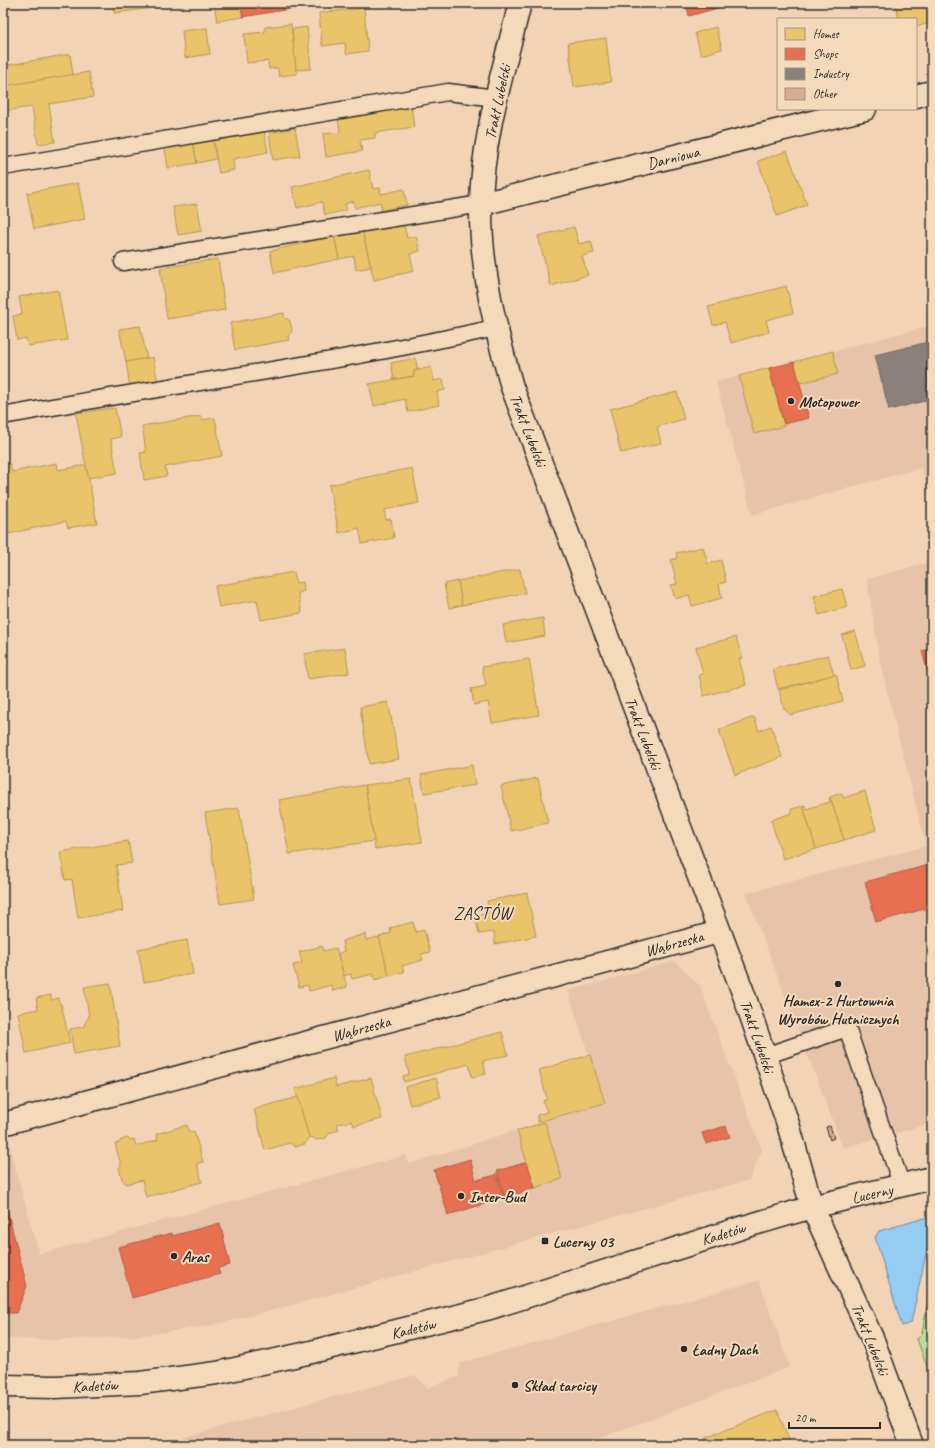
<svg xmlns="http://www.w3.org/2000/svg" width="935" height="1448" font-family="Caveat,sans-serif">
<rect width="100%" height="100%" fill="#f3d3b6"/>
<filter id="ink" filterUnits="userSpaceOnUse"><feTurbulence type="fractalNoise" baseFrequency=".025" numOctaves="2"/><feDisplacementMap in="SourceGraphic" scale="8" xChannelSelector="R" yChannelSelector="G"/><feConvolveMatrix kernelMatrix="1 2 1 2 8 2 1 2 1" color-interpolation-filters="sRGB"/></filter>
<g filter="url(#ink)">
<g fill="#e7c4a9">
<polygon points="932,325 932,503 921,468 752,515 716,382"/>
<polygon points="932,561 932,1123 843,1148 746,893 926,846 880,664 867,579"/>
<polygon points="675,961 700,986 762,1150 749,1180 263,1313 209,1326 139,1336 61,1340 3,1339 3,1142 8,1141 39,1254 406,1155 409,1164 604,1103 568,991"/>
<polygon points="759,1280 790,1367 581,1445 180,1445 184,1437 415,1375 427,1388 458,1377 460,1363"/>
</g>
<polygon fill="#badf9a" stroke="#728562" points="932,1274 932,1380 917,1339 922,1334"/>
<polygon fill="#94ccf3" stroke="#6a8ca3" points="932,1216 932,1226 911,1323 902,1326 875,1237 879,1231"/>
<g fill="#e9c46a" stroke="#b09657">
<polygon points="107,3 160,3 160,7 114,13 113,4 107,5"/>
<polygon points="214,3 240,3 243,17 217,21"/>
<polygon points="895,3 932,3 932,22 916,27 916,19 899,19"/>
<polygon points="364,8 368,51 346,54 345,43 322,46 319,13"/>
<polygon points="291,24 297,74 279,76 278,68 269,69 268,61 247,63 244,34 265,32 265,27"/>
<polygon points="307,27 311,69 296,70 292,29"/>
<polygon points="716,27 722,49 701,55 695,33"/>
<polygon points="207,28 210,54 185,58 182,31"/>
<polygon points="606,38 611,82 574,87 568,43"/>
<polygon points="70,54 73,75 3,86 3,66"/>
<polygon points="89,72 93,97 49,104 55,142 38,144 32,107 3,111 3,86"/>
<polygon points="411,106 414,127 375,133 375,138 360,140 362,151 326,157 323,134 340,132 338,118"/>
<polygon points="295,128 300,156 273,160 269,133"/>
<polygon points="264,131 268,152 233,159 234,170 219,173 213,140"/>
<polygon points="213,140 216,159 197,163 193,143"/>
<polygon points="193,143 197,163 168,168 165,148"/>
<polygon points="787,151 807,205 777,216 758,161"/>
<polygon points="369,170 373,189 380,188 381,194 404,189 407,205 382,210 380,202 355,208 353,201 345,204 347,210 325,215 322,202 297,208 292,187"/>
<polygon points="78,183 85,219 34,229 27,193"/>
<polygon points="197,204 202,231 178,235 173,207"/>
<polygon points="403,221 407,238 416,236 420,251 410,254 414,271 374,280 362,230"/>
<polygon points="574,227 579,244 591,241 594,253 582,256 588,275 551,286 538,236"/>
<polygon points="362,230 371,267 356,270 354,256 339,259 334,236"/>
<polygon points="334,236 339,259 274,273 270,251"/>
<polygon points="218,259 225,310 167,319 160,268"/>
<polygon points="786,286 793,313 766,320 769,332 731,343 725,322 713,325 708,307"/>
<polygon points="58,290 67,340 28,346 26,338 17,340 13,316 22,314 19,297"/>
<polygon points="284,313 284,317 290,321 292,331 288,336 289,340 235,350 230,323"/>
<polygon points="140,326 147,359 126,362 119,329"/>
<polygon points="833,351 838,374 800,383 794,362"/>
<polygon points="153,357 158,382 130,388 126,362"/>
<polygon points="415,358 418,370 414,371 414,376 394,379 391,363"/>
<polygon points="431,367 434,381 443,379 445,390 437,392 439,405 408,412 405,399 374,406 369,384 414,376 414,371"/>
<polygon points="769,368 784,426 754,434 739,376"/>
<polygon points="677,392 684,419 657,427 661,443 621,453 610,409"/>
<polygon points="115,408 121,437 111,439 117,473 88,478 76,413"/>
<polygon points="201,416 202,420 215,418 222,456 165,467 167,476 144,480 140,453 146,452 142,426"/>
<polygon points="57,463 58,470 86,465 97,523 68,528 66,521 3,535 3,465 10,464 12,472"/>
<polygon points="412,468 419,503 384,510 386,520 391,519 394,538 362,544 359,528 339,533 329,485"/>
<polygon points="703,547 708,564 721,560 726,582 719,584 722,598 692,606 689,595 675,599 671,585 677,584 671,560 677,558 676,553"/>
<polygon points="520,569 525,593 462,605 458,581"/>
<polygon points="294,572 296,583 303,582 304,591 298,593 302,613 261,620 257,600 219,607 215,586"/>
<polygon points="458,581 462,605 449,608 444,584"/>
<polygon points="842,589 847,607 819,615 814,596"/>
<polygon points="543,618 545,636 506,643 503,625"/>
<polygon points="855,631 865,666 851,670 842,635"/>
<polygon points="736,637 742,658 739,659 746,685 704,696 699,675 703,674 696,647"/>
<polygon points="345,648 349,673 308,679 304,654"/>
<polygon points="828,655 834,675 778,689 773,669"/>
<polygon points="529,659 539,715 492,723 488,702 474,705 471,689 486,686 482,667"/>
<polygon points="836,674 843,701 791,715 784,709 779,690"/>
<polygon points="388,702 399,759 369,764 360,707"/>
<polygon points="754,717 759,731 771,726 782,757 735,775 719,730"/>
<polygon points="472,765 475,785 424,793 421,775"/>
<polygon points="538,778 548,823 511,831 501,786"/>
<polygon points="411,779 422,842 375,849 365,785"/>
<polygon points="365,785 374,841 289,854 279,800"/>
<polygon points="865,791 876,830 844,840 830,797 842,793 843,798"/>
<polygon points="830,797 844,840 816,849 803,806 805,805 806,809 830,802 829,798"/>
<polygon points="803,806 816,849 783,859 771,820 792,813 791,809"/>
<polygon points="239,808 254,899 220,904 205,813"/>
<polygon points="128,841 132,863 116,865 123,911 78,918 72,879 65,880 60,852"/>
<polygon points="527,893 536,936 495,944 494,932 479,934 475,916 489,913 487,901"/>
<polygon points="413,922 416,932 424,930 430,952 421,954 423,960 402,966 404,972 389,976 379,937 391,933 390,928"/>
<polygon points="365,934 366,940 379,937 389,976 375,980 373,974 352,979 351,974 344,976 338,954 344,951 342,941"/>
<polygon points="187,940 193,974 144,982 138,949"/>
<polygon points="322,946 323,951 336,948 347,987 333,991 331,985 309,991 308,985 299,987 293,965 302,963 299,952"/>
<polygon points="110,983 120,1046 74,1054 70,1029 83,1027 89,1016 84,987"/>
<polygon points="51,995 51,1000 58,998 60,1005 61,1004 70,1043 26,1053 18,1013 38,1009 36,998"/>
<polygon points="502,1032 508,1055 483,1061 486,1074 472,1077 469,1064 404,1082 403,1076 409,1074 405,1057"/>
<polygon points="590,1055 605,1103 538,1122 537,1115 547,1112 543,1101 547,1099 539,1070"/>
<polygon points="334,1078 336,1087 371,1078 382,1119 354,1126 352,1121 337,1124 339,1130 329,1133 326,1138 316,1140 312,1137 309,1138 295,1089"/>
<polygon points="436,1078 441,1097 410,1105 405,1087"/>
<polygon points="298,1097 309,1138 305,1144 295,1147 290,1143 265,1150 254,1109"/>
<polygon points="545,1122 562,1179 535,1188 517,1131"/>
<polygon points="187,1125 189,1132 194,1131 203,1162 197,1163 202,1182 146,1197 142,1180 126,1184 122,1179 119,1168 121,1165 115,1144 119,1143 121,1140 127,1138 131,1140 134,1139 136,1146 158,1140 156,1134"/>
<polygon points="777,1410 791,1445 708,1445 705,1438"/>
</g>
<g fill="#e76f51" stroke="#af5b46">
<polygon points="240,3 319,3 319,4 243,17"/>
<polygon points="686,3 736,3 689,16"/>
<polygon points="794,362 809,418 784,424 769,368"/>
<polygon points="932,649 932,688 922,651"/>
<polygon points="932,864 932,907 876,922 865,882"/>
<polygon points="726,1126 730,1137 706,1144 702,1133"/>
<polygon points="470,1159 476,1180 496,1175 496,1173 504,1198 448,1215 434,1170"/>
<polygon points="527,1162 535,1188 505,1198 497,1171"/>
<polygon points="3,1194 27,1286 16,1313 3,1313"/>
<polygon points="220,1223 230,1265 218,1268 220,1274 132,1298 118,1247 172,1233 172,1236"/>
</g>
<polygon fill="#8a817c" stroke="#6e6764" points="932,341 932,399 889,410 875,355"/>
<polygon fill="#d9ab95" stroke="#2b2b2b" points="830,1126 834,1138 830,1140 826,1127"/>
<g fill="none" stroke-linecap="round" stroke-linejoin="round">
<defs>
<g id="service">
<polyline points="3,167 448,92 496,98"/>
<polyline points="123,262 481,204"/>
<path d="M3,416C167,385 332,364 495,328"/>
<polyline points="765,1056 847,1028 902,1186"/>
</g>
<g id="minor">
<polyline points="916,96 932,92"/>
<polyline points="481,204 865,109"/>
<polyline points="3,1124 719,932"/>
</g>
<g id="tertiary">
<path d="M520,3C504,69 482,137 481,205C480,268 495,327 512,387L744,995L788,1124L812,1207L873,1340L912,1445"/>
<polyline points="3,1386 55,1387 140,1383 217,1373 303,1354 490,1308 744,1227 812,1207 932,1178"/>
</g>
</defs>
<use href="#service" stroke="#2b2b2b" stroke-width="19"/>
<use href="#minor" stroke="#2b2b2b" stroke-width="25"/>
<use href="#tertiary" stroke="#2b2b2b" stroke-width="25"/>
<use href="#service" stroke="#f4d9bb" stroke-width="16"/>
<use href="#minor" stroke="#f4d9bb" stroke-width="22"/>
<use href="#tertiary" stroke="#f4d9bb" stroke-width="22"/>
</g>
</g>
<g fill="#2b2b2b" stroke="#f4d9bb" stroke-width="1.5">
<circle cx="791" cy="401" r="4"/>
<circle cx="838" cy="984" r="4"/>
<circle cx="461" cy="1196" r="4"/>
<rect x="541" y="1237" width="8" height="8" rx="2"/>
<circle cx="174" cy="1256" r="4"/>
<circle cx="684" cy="1349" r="4"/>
<circle cx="515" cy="1385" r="4"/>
</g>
<g text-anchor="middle" stroke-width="4" stroke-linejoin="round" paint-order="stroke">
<g font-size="16" fill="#2b2b2b" stroke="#f4d9bb">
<text transform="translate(497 102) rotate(-78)" y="6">Trakt Lubelski</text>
<text transform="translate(673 157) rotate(-14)" y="6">Darniowa</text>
<text transform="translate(529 430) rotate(69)" y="6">Trakt Lubelski</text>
<text transform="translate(644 733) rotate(69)" y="6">Trakt Lubelski</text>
<text transform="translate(674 943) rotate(-15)" y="6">Wąbrzeska</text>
<text transform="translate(361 1028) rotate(-15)" y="6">Wąbrzeska</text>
<text transform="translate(758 1036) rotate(71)" y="6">Trakt Lubelski</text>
<text transform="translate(872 1193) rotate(-13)" y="6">Lucerny</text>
<text transform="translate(723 1233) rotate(-17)" y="6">Kadetów</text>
<text transform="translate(413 1328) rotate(-14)" y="6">Kadetów</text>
<text transform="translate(871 1339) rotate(68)" y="6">Trakt Lubelski</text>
<text transform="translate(95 1385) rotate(-3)" y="6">Kadetów</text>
</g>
<g font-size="16" font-weight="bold" fill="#2b2b2b" stroke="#f4d9bb" text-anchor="start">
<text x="799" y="407">Motopower</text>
<text x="838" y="1006" text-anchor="middle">Hamex-2 Hurtownia<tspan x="838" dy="18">Wyrobów Hutnicznych</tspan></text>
<text x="469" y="1202">Inter-Bud</text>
<text x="553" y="1247">Lucerny 03</text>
<text x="182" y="1262">Aras</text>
<text x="692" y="1355">Ładny Dach</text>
<text x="523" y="1391">Skład tarcicy</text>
</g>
<g font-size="17" letter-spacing="1" fill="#2b2b2b" stroke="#f4d9bb">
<text x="483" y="919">ZASTÓW</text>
</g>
</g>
<rect width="935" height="1448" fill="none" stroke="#f4d9bb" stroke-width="16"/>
<rect x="8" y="8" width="919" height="1432" fill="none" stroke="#2b2b2b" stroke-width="1.5" filter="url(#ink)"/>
<rect x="777" y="18" width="140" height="92" fill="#f4d9bb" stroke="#a49381"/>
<rect x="785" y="28" width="20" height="12" fill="#e9c46a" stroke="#a49381"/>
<text x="813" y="38" font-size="12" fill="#2b2b2b">Homes</text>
<rect x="785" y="48" width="20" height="12" fill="#e76f51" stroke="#a49381"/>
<text x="813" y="58" font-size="12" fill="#2b2b2b">Shops</text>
<rect x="785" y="68" width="20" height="12" fill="#8a817c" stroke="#a49381"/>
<text x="813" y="78" font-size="12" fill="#2b2b2b">Industry</text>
<rect x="785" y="88" width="20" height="12" fill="#d9ab95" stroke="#a49381"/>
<text x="813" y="98" font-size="12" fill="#2b2b2b">Other</text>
<path d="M789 1422v6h91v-6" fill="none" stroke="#2b2b2b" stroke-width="2"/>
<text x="795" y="1422" font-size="12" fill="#2b2b2b" stroke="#f4d9bb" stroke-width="3" paint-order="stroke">20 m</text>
</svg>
